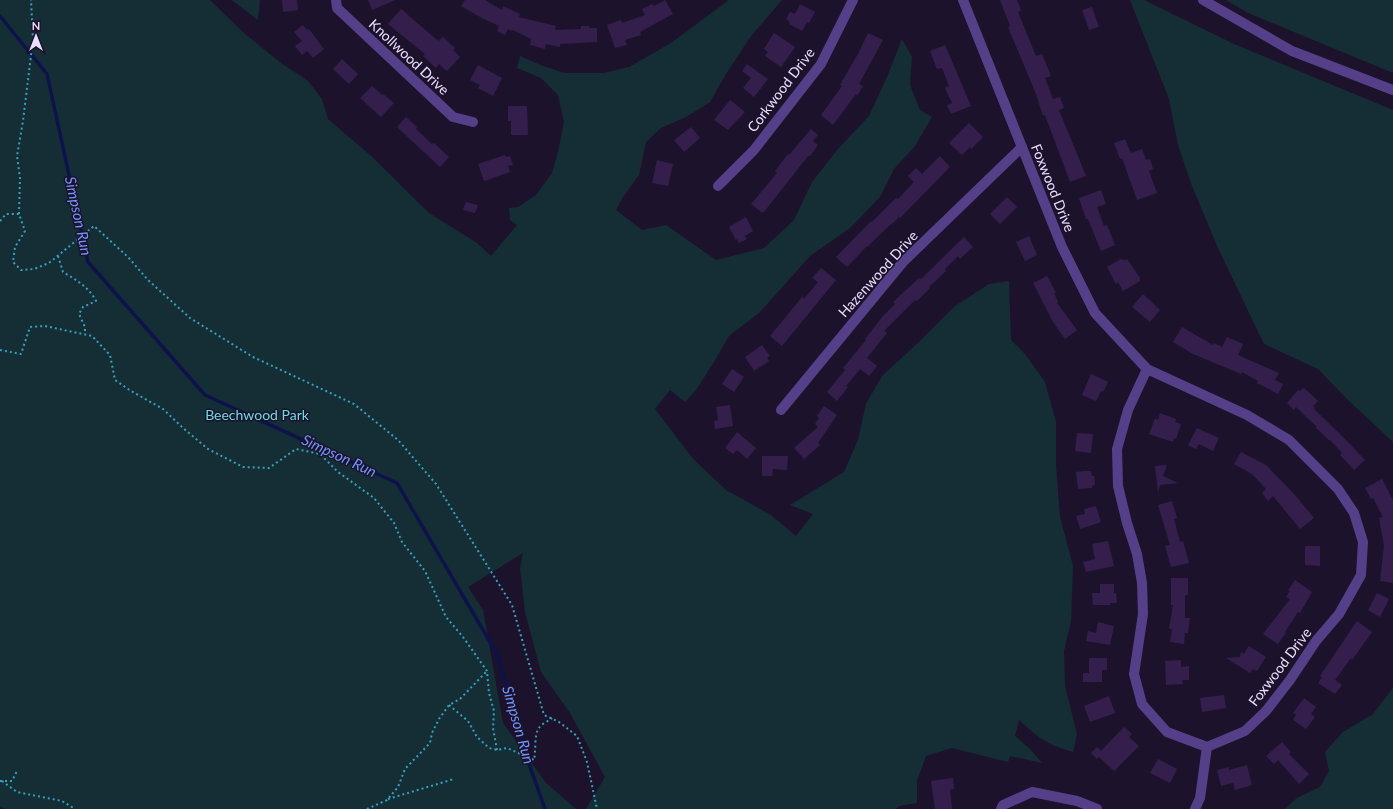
<svg xmlns="http://www.w3.org/2000/svg" width="1393" height="809" font-family="Lato,sans-serif">
<rect width="100%" height="100%" fill="#1d122c"/>
<g fill="#152e36">
<path d="M0,0H210L245,34L281,63L308,81L322,99L328,119L370,155L429,213L477,243L491,256L517,225L510,220L509,208L518,207L536,195L552,173L558,152L564,122L558,95L541,78L517,68L520,56L543,66L565,73H603L629,67L671,43L729,0H782L751,36L726,74L710,102L686,117L661,128L646,142L639,175L623,197L616,210L642,230L666,225L716,260L764,248L794,220L812,182L838,149L869,116L887,77L902,39L912,57L910,85L920,110L932,117L915,146L894,169L880,197L850,228L810,256L760,312L729,336L717,357L696,390L685,402L670,390L655,409L694,460L726,490L771,515L796,536L813,514L790,505L844,472L858,440L866,404L882,376L921,340L955,306L989,284L1009,281L1011,340L1025,354L1045,382L1056,422V466L1060,517L1073,566L1071,622L1064,651L1065,686L1077,734L1073,752C1046,744 1039,738 1019,720L1015,736L1030,749L1042,763L1010,756L1008,762L952,748L926,756L917,781V803L899,806L896,809H586L605,777L570,713L541,672L525,612L520,568L523,553L468,587L483,610L503,723L546,783L576,809H5L0,807Z"/>
<polygon points="232,0 260,0 258,20 233,1"/>
<polygon points="1130,0 1144,0 1234,44 1393,110 1393,442 1348,400 1318,369 1264,344 1218,248 1192,186 1178,145 1169,99"/>
<polygon points="1226,0 1393,0 1393,73 1248,13"/>
<polygon points="1393,688 1393,809 1285,809 1297,798 1320,787 1329,771 1325,752 1343,732 1373,714"/>
</g>
<g fill="none" stroke-linecap="round" stroke-linejoin="round">
<polyline stroke="#0d134a" stroke-width="3.5" points="0,16 47,74 88,262 205,395 397,483 497,654 528,761 545,809"/>
</g>
<g fill="#341f4c">
<polygon points="282,0 297,0 298,10 283,12"/>
<polygon points="368,0 395,0 372,10"/>
<polygon points="465,0 485,0 502,10 503,6 520,14 519,17 556,26 555,30 581,29 581,26 589,26 589,28 597,28 597,42 560,44 560,47 546,44 545,49 530,45 531,39 513,30 512,31 508,29 505,35 497,31 499,26 482,18 461,6"/>
<polygon points="665,0 673,14 640,32 641,35 625,40 627,45 615,48 607,25 621,20 622,23 645,15 642,9 652,4 654,6"/>
<polygon points="1000,0 1017,0 1021,10 1018,12 1036,56 1042,54 1051,76 1045,78 1053,99 1060,97 1064,108 1059,110 1086,176 1070,182 1045,115 1043,116 1036,94 1008,27 1010,26"/>
<polygon points="800,4 815,12 809,23 807,22 802,31 789,24 790,22 786,19 790,12 795,14"/>
<polygon points="1092,7 1099,27 1089,30 1082,10"/>
<polygon points="401,9 437,40 438,39 439,41 443,37 455,48 453,50 460,57 447,71 439,64 436,68 423,56 425,54 388,24"/>
<polygon points="303,25 307,30 309,29 324,49 313,58 307,51 302,55 295,46 302,41 294,32"/>
<polygon points="774,33 795,47 781,67 765,56 768,52 764,49"/>
<polygon points="868,33 883,40 859,84 863,86 857,96 856,94 833,125 821,115 842,86 840,85 859,52"/>
<polygon points="945,45 971,106 951,114 947,105 952,103 945,88 949,86 942,68 937,69 930,51"/>
<polygon points="342,59 358,74 349,84 333,69"/>
<polygon points="747,64 768,79 754,97 743,88 751,78 742,71"/>
<polygon points="478,65 502,78 493,96 478,88 480,85 470,80"/>
<polygon points="372,86 382,95 383,94 394,103 381,117 360,98"/>
<polygon points="730,100 745,112 728,130 714,120"/>
<polygon points="508,106 527,106 528,135 511,135 511,121 508,121"/>
<polygon points="406,117 417,127 416,129 432,144 434,143 449,157 440,167 397,127"/>
<polygon points="969,123 983,137 971,149 970,147 962,155 949,143"/>
<polygon points="691,127 700,138 684,152 674,140"/>
<polygon points="811,129 818,135 813,141 818,145 810,156 808,156 764,212 761,212 751,204 777,173 775,171 788,154 789,155"/>
<polygon points="1125,139 1131,153 1142,149 1146,160 1150,159 1153,169 1149,171 1157,193 1137,200 1122,158 1120,159 1114,143"/>
<polygon points="505,155 506,157 510,156 513,165 508,166 510,172 484,181 478,164"/>
<polygon points="940,156 950,167 900,218 899,217 891,225 891,224 867,247 867,246 847,267 836,257 871,221 872,222 896,198 898,199 914,182 908,176 916,168 922,174"/>
<polygon points="657,160 673,164 668,186 652,183"/>
<polygon points="1101,190 1106,204 1097,207 1104,226 1107,225 1115,245 1101,251 1088,219 1086,219 1079,198"/>
<polygon points="1007,197 1017,207 1000,224 990,214"/>
<polygon points="466,202 478,205 475,213 463,210"/>
<polygon points="746,217 753,231 745,236 747,239 739,243 737,239 736,240 729,227"/>
<polygon points="1029,236 1037,255 1025,261 1016,242"/>
<polygon points="964,237 973,247 960,259 958,256 945,269 946,271 929,287 930,288 917,301 915,300 884,331 887,333 867,358 877,366 869,376 860,369 846,386 848,387 837,401 827,392 845,370 843,368 866,340 865,339 883,316 895,304 893,302 919,278 921,279"/>
<polygon points="1121,259 1121,260 1123,259 1124,261 1127,259 1140,278 1140,281 1123,291 1118,282 1116,284 1107,267"/>
<polygon points="821,268 836,280 782,346 770,336 802,297 804,299 818,282 812,278"/>
<polygon points="1047,276 1056,293 1054,293 1058,302 1057,303 1077,330 1065,339 1053,322 1033,283"/>
<polygon points="1143,294 1160,310 1150,322 1132,307"/>
<polygon points="1182,327 1213,345 1214,343 1222,347 1227,337 1243,344 1238,355 1279,373 1275,380 1283,384 1278,394 1257,383 1258,381 1242,372 1241,374 1193,354 1173,342"/>
<polygon points="762,345 770,356 767,358 769,361 754,371 745,357"/>
<polygon points="732,369 744,377 734,392 722,384"/>
<polygon points="1091,374 1108,382 1103,392 1101,391 1096,401 1082,395"/>
<polygon points="1304,388 1318,401 1313,406 1315,408 1314,409 1343,437 1365,460 1354,470 1340,455 1342,453 1330,440 1329,440 1316,428 1317,427 1296,407 1294,410 1287,403 1298,390 1300,391"/>
<polygon points="730,405 733,426 715,429 714,421 718,420 716,407"/>
<polygon points="824,406 837,415 818,443 820,445 804,459 794,448 818,427 815,424 819,418 817,416"/>
<polygon points="1160,413 1176,419 1175,422 1181,424 1176,439 1174,438 1173,442 1149,434 1155,418 1158,420"/>
<polygon points="1197,428 1219,438 1213,451 1199,444 1196,449 1188,445"/>
<polygon points="737,432 756,448 747,459 737,450 733,454 725,448"/>
<polygon points="1077,433 1093,434 1091,453 1075,451"/>
<polygon points="1241,452 1266,465 1295,495 1314,518 1300,529 1273,496 1268,501 1262,493 1266,489 1252,474 1234,464"/>
<polygon points="762,456 788,456 787,470 773,469 772,476 762,476"/>
<polygon points="1167,465 1163,476 1178,483 1160,485 1158,492 1155,466"/>
<polygon points="1084,471 1091,471 1092,476 1094,476 1095,485 1092,486 1092,488 1078,489 1076,472"/>
<polygon points="1382,479 1393,500 1393,583 1380,581 1384,546 1379,518 1383,517 1373,498 1371,499 1365,488"/>
<polygon points="1172,501 1177,518 1174,519 1180,542 1183,541 1189,563 1171,567 1165,546 1170,545 1158,505"/>
<polygon points="1096,506 1101,522 1080,529 1076,516 1085,514 1084,509"/>
<polygon points="1108,541 1114,566 1086,572 1083,562 1095,559 1092,544"/>
<polygon points="1305,546 1320,546 1320,566 1305,565"/>
<polygon points="1171,578 1188,578 1188,595 1185,595 1185,618 1190,618 1188,633 1185,633 1184,644 1170,642 1172,629 1169,629 1173,605 1171,605"/>
<polygon points="1295,580 1312,592 1300,613 1298,612 1285,632 1286,633 1278,644 1263,634 1290,599 1286,597 1290,591 1288,590"/>
<polygon points="1100,584 1114,584 1114,593 1116,593 1117,603 1110,603 1110,605 1093,605 1092,593 1100,593"/>
<polygon points="1377,593 1389,599 1380,617 1368,610"/>
<polygon points="1357,621 1372,632 1352,660 1351,658 1335,680 1342,685 1335,694 1318,683 1322,677 1320,676"/>
<polygon points="1098,622 1114,626 1110,645 1086,641 1088,631 1096,633"/>
<polygon points="1249,646 1266,657 1257,671 1253,669 1250,673 1226,658 1240,657 1241,652 1244,654"/>
<polygon points="1089,658 1107,658 1107,670 1102,670 1102,682 1083,682 1083,673 1089,673"/>
<polygon points="1181,660 1181,667 1189,666 1189,680 1182,680 1183,684 1166,685 1165,661"/>
<polygon points="1224,695 1226,708 1202,712 1200,698"/>
<polygon points="1109,696 1115,713 1090,722 1084,706"/>
<polygon points="1304,698 1316,707 1311,714 1315,717 1306,729 1293,720 1296,715 1293,713"/>
<polygon points="1124,727 1132,734 1129,737 1139,746 1114,771 1099,757 1097,759 1091,753 1097,747 1101,751"/>
<polygon points="1282,742 1291,752 1289,754 1309,774 1299,784 1278,760 1274,764 1266,756"/>
<polygon points="1158,759 1177,769 1170,783 1150,773"/>
<polygon points="1247,765 1252,785 1235,790 1233,783 1221,786 1217,770 1229,767 1229,770"/>
<polygon points="953,778 954,789 950,790 952,809 935,809 931,781"/>
</g>
<g fill="none" stroke-linecap="round" stroke-linejoin="round">
<g stroke="#35a1bb" stroke-width="2" stroke-dasharray="2 3" stroke-linecap="butt">
<polyline points="19,214 20,178 17,156 23,121 33,39 31,0"/>
<polyline points="0,221 6,214 19,214 25,231 15,247 13,262 21,270 34,269 49,263 94,226 128,257 148,280 190,318 253,357 354,404 398,440 436,484 512,605 544,715 559,722 577,736 587,762 597,809"/>
<path d="M58,256L63,272C76,280 89,287 96,301L83,307L79,314L85,327V334"/>
<polyline points="0,350 21,354 30,327 45,326 92,336 110,355 115,380 131,391 163,409 183,428 208,449 243,467 269,468 296,449 320,454 338,472 374,498 394,523 402,542 425,571 446,617 463,637 487,671 489,693 494,711 493,728 497,750"/>
<path d="M449,705L468,721L477,737L489,748L497,750L507,748L534,760C536,752 534,734 539,728C541,724 549,721 552,718"/>
<polyline points="0,781 12,781 17,771"/>
<polyline points="2,781 17,792 62,801 75,809"/>
<polyline points="388,799 454,779"/>
<polyline points="367,809 387,800 398,787 405,769 430,743 432,733 439,719 449,705 460,699 487,671"/>
</g>
<g stroke="#553f89" stroke-width="10">
<polyline points="336,0 337,8 453,117 473,122"/>
<polyline points="963,0 1062,247 1095,313 1147,369 1247,415 1289,440 1338,489 1354,513 1363,542 1361,575 1339,614 1316,641 1290,680 1266,711 1245,731 1207,747 1167,732 1142,704 1134,674 1143,614 1142,583 1137,554 1127,523 1118,486 1117,449 1128,410 1147,369"/>
<polyline points="1203,0 1292,51 1393,90"/>
<polyline points="718,186 754,150 821,64 853,0"/>
<polyline points="781,410 903,262 1022,147"/>
<polyline points="1001,809 1003,805 1032,792 1077,801 1097,809"/>
<polyline points="1195,809 1200,798 1207,747"/>
</g>
</g>
<g text-anchor="middle" stroke-width="3" stroke-linejoin="round" paint-order="stroke">
<g font-size="14" fill="#eadefe" stroke="#1d122c">
<text transform="translate(409 57) rotate(43)" y="5">Knollwood Drive</text>
<text transform="translate(781 90) rotate(-53)" y="5">Corkwood Drive</text>
<text transform="translate(1053 188) rotate(68)" y="5">Foxwood Drive</text>
<text transform="translate(878 274) rotate(-48)" y="5">Hazenwood Drive</text>
<text transform="translate(1280 667) rotate(-53)" y="5">Foxwood Drive</text>
</g>
<g font-size="14" fill="#6addde" stroke="#1d122c">
<text x="257" y="420">Beechwood Park</text>
</g>
<g font-size="15" font-style="italic" fill="#6f96fb" stroke="#1d122c">
<text transform="translate(78 216) rotate(78)" y="5">Simpson Run</text>
<text transform="translate(339 456) rotate(25)" y="5">Simpson Run</text>
<text transform="translate(518 725) rotate(74)" y="5">Simpson Run</text>
</g>
</g>
<g transform="translate(36 36)" stroke="#1d122c" stroke-width="3" paint-order="stroke">
<path d="M0-3L7 15L0 10L-7 15Z" fill="#eadefe"/>
<text y="-6" font-size="11" font-weight="bold" text-anchor="middle" fill="#eadefe">N</text>
</g>
</svg>
